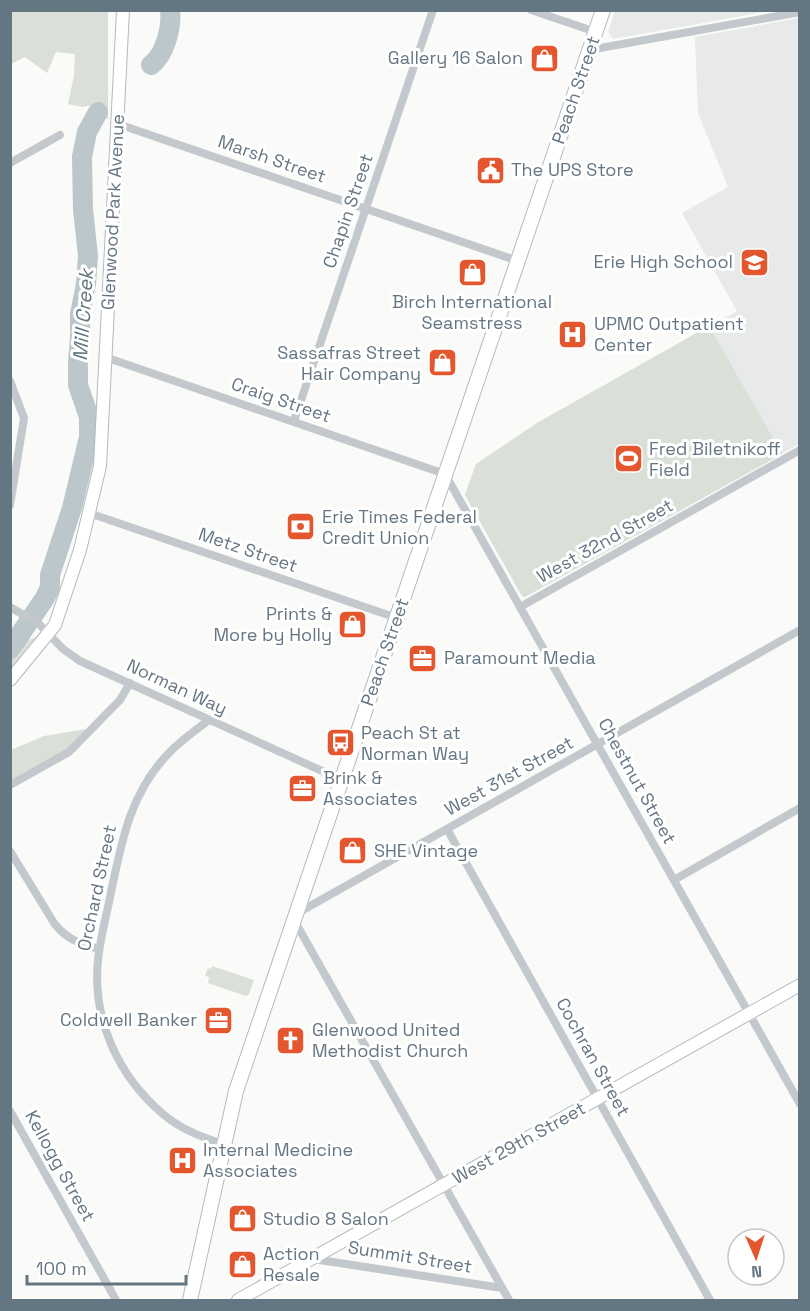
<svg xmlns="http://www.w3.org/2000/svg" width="810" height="1311" font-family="'Space Grotesk',sans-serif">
<rect width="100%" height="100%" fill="#fafaf8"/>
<g fill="#e8e9e9">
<polygon points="615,11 615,10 769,11 613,39 608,32"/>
<polygon points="799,18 799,444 525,597 522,596 465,495 476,464 537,423 737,311 682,213 728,187 698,113 695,37"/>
</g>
<g fill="#dadfd7">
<polygon points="10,11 108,11 108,119 102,118 92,105 82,107 68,104 74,75 75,54 56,52 47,73 25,57 11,64"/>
<polygon points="709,326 782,454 525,597 522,596 465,495 476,464 537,423"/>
<polygon points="36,637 11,668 11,647"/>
<polygon points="86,729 70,748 11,780 11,750 44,736"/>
<polygon points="212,966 254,980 249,994 246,996 208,983 209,977 205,976 208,968 211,969"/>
</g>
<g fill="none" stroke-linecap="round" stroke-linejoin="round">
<g stroke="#bbc7cb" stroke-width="20">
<path d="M151,65C165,55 172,27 170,10"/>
<polyline points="10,649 45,598 50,587 50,575 72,508 89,437 89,417 78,385 78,362 80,337 80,314 86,284 88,256 83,209 82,157 87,132 98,112"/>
</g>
<defs>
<g id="secondary">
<polyline points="10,680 55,625 80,550 100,466 123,10"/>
<polyline points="238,1300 800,985"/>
</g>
<polyline id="primary" points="190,1300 236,1091 603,10"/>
</defs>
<use href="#secondary" stroke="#b3babf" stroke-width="14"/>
<use href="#primary" stroke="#b5babe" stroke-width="16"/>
<g stroke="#c3c8cc" stroke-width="8">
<polyline points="531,10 596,32"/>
<polyline points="589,50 800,12"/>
<polyline points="118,124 518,261"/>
<polyline points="10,163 60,135"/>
<polyline points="105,357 445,474 800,1104"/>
<polyline points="10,381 24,418 10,505"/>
<polyline points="294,421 433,10"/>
<polyline points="89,513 397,618"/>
<polyline points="10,607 39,624 63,649 80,661 342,780"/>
<polyline points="520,607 800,450"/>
<path d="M209,720C194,731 179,742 167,755C129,795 121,845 110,897C106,918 100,939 98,960C92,1019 118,1076 163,1114C179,1128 203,1138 224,1144"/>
<polyline points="10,785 69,752 120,700 130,683"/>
<polyline points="447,829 710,1300"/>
<path d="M10,851L54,923C66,939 80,944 99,949"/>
<polyline points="674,880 800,808"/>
<polyline points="296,914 800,630"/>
<polyline points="294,920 509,1300"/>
<polyline points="10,1111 116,1300"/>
<polyline points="313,1259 502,1288"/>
</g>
<use href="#secondary" stroke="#fff" stroke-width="12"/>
<use href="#primary" stroke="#fff" stroke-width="14"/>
</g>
<defs>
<symbol id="shop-square" viewBox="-11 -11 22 22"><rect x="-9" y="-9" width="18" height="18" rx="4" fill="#e4572e" stroke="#fff"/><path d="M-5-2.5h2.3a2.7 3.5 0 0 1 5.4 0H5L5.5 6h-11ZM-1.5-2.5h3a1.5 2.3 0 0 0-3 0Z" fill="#fff"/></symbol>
<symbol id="civic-square" viewBox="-11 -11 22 22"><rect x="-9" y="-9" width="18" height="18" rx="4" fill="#e4572e" stroke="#fff"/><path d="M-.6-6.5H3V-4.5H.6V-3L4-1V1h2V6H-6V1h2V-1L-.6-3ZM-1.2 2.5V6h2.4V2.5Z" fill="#fff"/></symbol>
<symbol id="school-square" viewBox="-11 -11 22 22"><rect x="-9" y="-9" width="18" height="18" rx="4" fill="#e4572e" stroke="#fff"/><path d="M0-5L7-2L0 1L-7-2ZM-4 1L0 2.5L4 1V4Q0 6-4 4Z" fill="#fff"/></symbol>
<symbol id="hospital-square" viewBox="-11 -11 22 22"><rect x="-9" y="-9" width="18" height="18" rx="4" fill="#e4572e" stroke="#fff"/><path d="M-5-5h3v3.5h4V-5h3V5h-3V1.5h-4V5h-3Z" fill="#fff"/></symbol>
<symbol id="stadium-square" viewBox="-11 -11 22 22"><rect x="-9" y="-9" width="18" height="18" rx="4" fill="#e4572e" stroke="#fff"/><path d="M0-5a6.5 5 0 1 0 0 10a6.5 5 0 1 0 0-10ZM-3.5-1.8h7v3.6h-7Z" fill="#fff"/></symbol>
<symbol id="bank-square" viewBox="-11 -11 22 22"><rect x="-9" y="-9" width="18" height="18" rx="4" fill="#e4572e" stroke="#fff"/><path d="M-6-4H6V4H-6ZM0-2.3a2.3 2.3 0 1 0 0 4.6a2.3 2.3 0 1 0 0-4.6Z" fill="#fff"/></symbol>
<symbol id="office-square" viewBox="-11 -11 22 22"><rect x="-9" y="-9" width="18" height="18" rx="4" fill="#e4572e" stroke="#fff"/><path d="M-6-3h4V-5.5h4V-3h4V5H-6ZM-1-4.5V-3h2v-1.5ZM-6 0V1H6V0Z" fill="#fff"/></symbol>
<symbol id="bus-square" viewBox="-11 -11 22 22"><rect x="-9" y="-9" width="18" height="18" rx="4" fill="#e4572e" stroke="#fff"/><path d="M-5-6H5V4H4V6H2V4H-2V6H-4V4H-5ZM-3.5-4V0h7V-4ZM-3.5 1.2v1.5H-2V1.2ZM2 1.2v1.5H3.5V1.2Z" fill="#fff"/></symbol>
<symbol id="church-square" viewBox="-11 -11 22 22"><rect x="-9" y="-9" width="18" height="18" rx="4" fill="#e4572e" stroke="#fff"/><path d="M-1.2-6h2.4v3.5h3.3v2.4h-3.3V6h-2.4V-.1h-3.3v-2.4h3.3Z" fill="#fff"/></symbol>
</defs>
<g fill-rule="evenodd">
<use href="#shop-square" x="528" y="42" width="33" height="33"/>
<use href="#civic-square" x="474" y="154" width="33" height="33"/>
<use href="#school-square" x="738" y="246" width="33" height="33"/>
<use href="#shop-square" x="456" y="256" width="33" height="33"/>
<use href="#hospital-square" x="556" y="318" width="33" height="33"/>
<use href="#shop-square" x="426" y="346" width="33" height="33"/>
<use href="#stadium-square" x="612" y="442" width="33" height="33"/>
<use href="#bank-square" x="284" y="510" width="33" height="33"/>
<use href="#shop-square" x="336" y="608" width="33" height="33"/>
<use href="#office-square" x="406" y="642" width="33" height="33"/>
<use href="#bus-square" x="324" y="726" width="33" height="33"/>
<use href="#office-square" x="286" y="772" width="33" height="33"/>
<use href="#shop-square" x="336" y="834" width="33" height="33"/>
<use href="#office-square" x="202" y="1004" width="33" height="33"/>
<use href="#church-square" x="274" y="1024" width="33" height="33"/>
<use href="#hospital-square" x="166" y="1144" width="33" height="33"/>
<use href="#shop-square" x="226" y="1202" width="33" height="33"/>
<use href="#shop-square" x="226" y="1248" width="33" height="33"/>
</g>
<g text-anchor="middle" stroke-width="6" stroke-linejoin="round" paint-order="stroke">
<g font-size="18" fill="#657683" stroke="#fff" text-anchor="start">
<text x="523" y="64" text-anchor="end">Gallery 16 Salon</text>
<text x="511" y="176">The UPS Store</text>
<text x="733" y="268" text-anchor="end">Erie High School</text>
<text x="472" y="308" text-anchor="middle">Birch International<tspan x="472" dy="21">Seamstress</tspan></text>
<text x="594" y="330">UPMC Outpatient<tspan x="594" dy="21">Center</tspan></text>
<text x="421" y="359" text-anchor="end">Sassafras Street<tspan x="421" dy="21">Hair Company</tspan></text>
<text x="649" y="455">Fred Biletnikoff<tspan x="649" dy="21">Field</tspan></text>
<text x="322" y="523">Erie Times Federal<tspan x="322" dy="21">Credit Union</tspan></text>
<text x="332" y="620" text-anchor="end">Prints &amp;<tspan x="332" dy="21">More by Holly</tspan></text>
<text x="444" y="664">Paramount Media</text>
<text x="361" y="739">Peach St at<tspan x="361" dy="21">Norman Way</tspan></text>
<text x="323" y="784">Brink &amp;<tspan x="323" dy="21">Associates</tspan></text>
<text x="374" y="857">SHE Vintage</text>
<text x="197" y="1026" text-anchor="end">Coldwell Banker</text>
<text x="312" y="1036">Glenwood United<tspan x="312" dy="21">Methodist Church</tspan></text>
<text x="203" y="1156">Internal Medicine<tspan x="203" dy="21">Associates</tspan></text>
<text x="263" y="1225">Studio 8 Salon</text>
<text x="263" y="1260">Action<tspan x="263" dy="21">Resale</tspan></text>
</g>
<g font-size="18" fill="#657683" stroke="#fff">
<text transform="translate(576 90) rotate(-71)" y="6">Peach Street</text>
<text transform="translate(272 159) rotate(19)" y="6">Marsh Street</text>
<text transform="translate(348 211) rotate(-71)" y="6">Chapin Street</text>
<text transform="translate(113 212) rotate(-87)" y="6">Glenwood Park Avenue</text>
<text transform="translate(281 400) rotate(19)" y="6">Craig Street</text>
<text transform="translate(605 541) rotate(-29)" y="6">West 32nd Street</text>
<text transform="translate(248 550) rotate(19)" y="6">Metz Street</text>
<text transform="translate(385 652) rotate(-71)" y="6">Peach Street</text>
<text transform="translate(177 687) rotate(25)" y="6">Norman Way</text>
<text transform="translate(509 776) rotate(-29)" y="6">West 31st Street</text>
<text transform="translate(637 781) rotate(61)" y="6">Chestnut Street</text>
<text transform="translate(97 888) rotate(-78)" y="6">Orchard Street</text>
<text transform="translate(593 1057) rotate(61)" y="6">Cochran Street</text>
<text transform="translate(519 1143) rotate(-29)" y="6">West 29th Street</text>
<text transform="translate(60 1166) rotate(61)" y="6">Kellogg Street</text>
<text transform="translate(410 1257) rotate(9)" y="6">Summit Street</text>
</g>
<g font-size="20" font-style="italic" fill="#60757c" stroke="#fff">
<text transform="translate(83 315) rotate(-86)" y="7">Mill Creek</text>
</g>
</g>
<rect width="810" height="1311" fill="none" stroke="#657683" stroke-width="24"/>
<g transform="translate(756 1257) rotate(177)"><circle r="28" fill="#ffffff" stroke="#c1c8cd" stroke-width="1.5"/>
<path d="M0-4.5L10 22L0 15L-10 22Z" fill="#e4572e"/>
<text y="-9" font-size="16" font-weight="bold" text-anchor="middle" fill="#657683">N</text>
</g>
<path d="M27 1275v9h159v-9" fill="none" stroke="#657683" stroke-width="3"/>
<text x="36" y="1275" font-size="18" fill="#657683" stroke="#ffffff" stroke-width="4.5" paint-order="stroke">100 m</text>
</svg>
